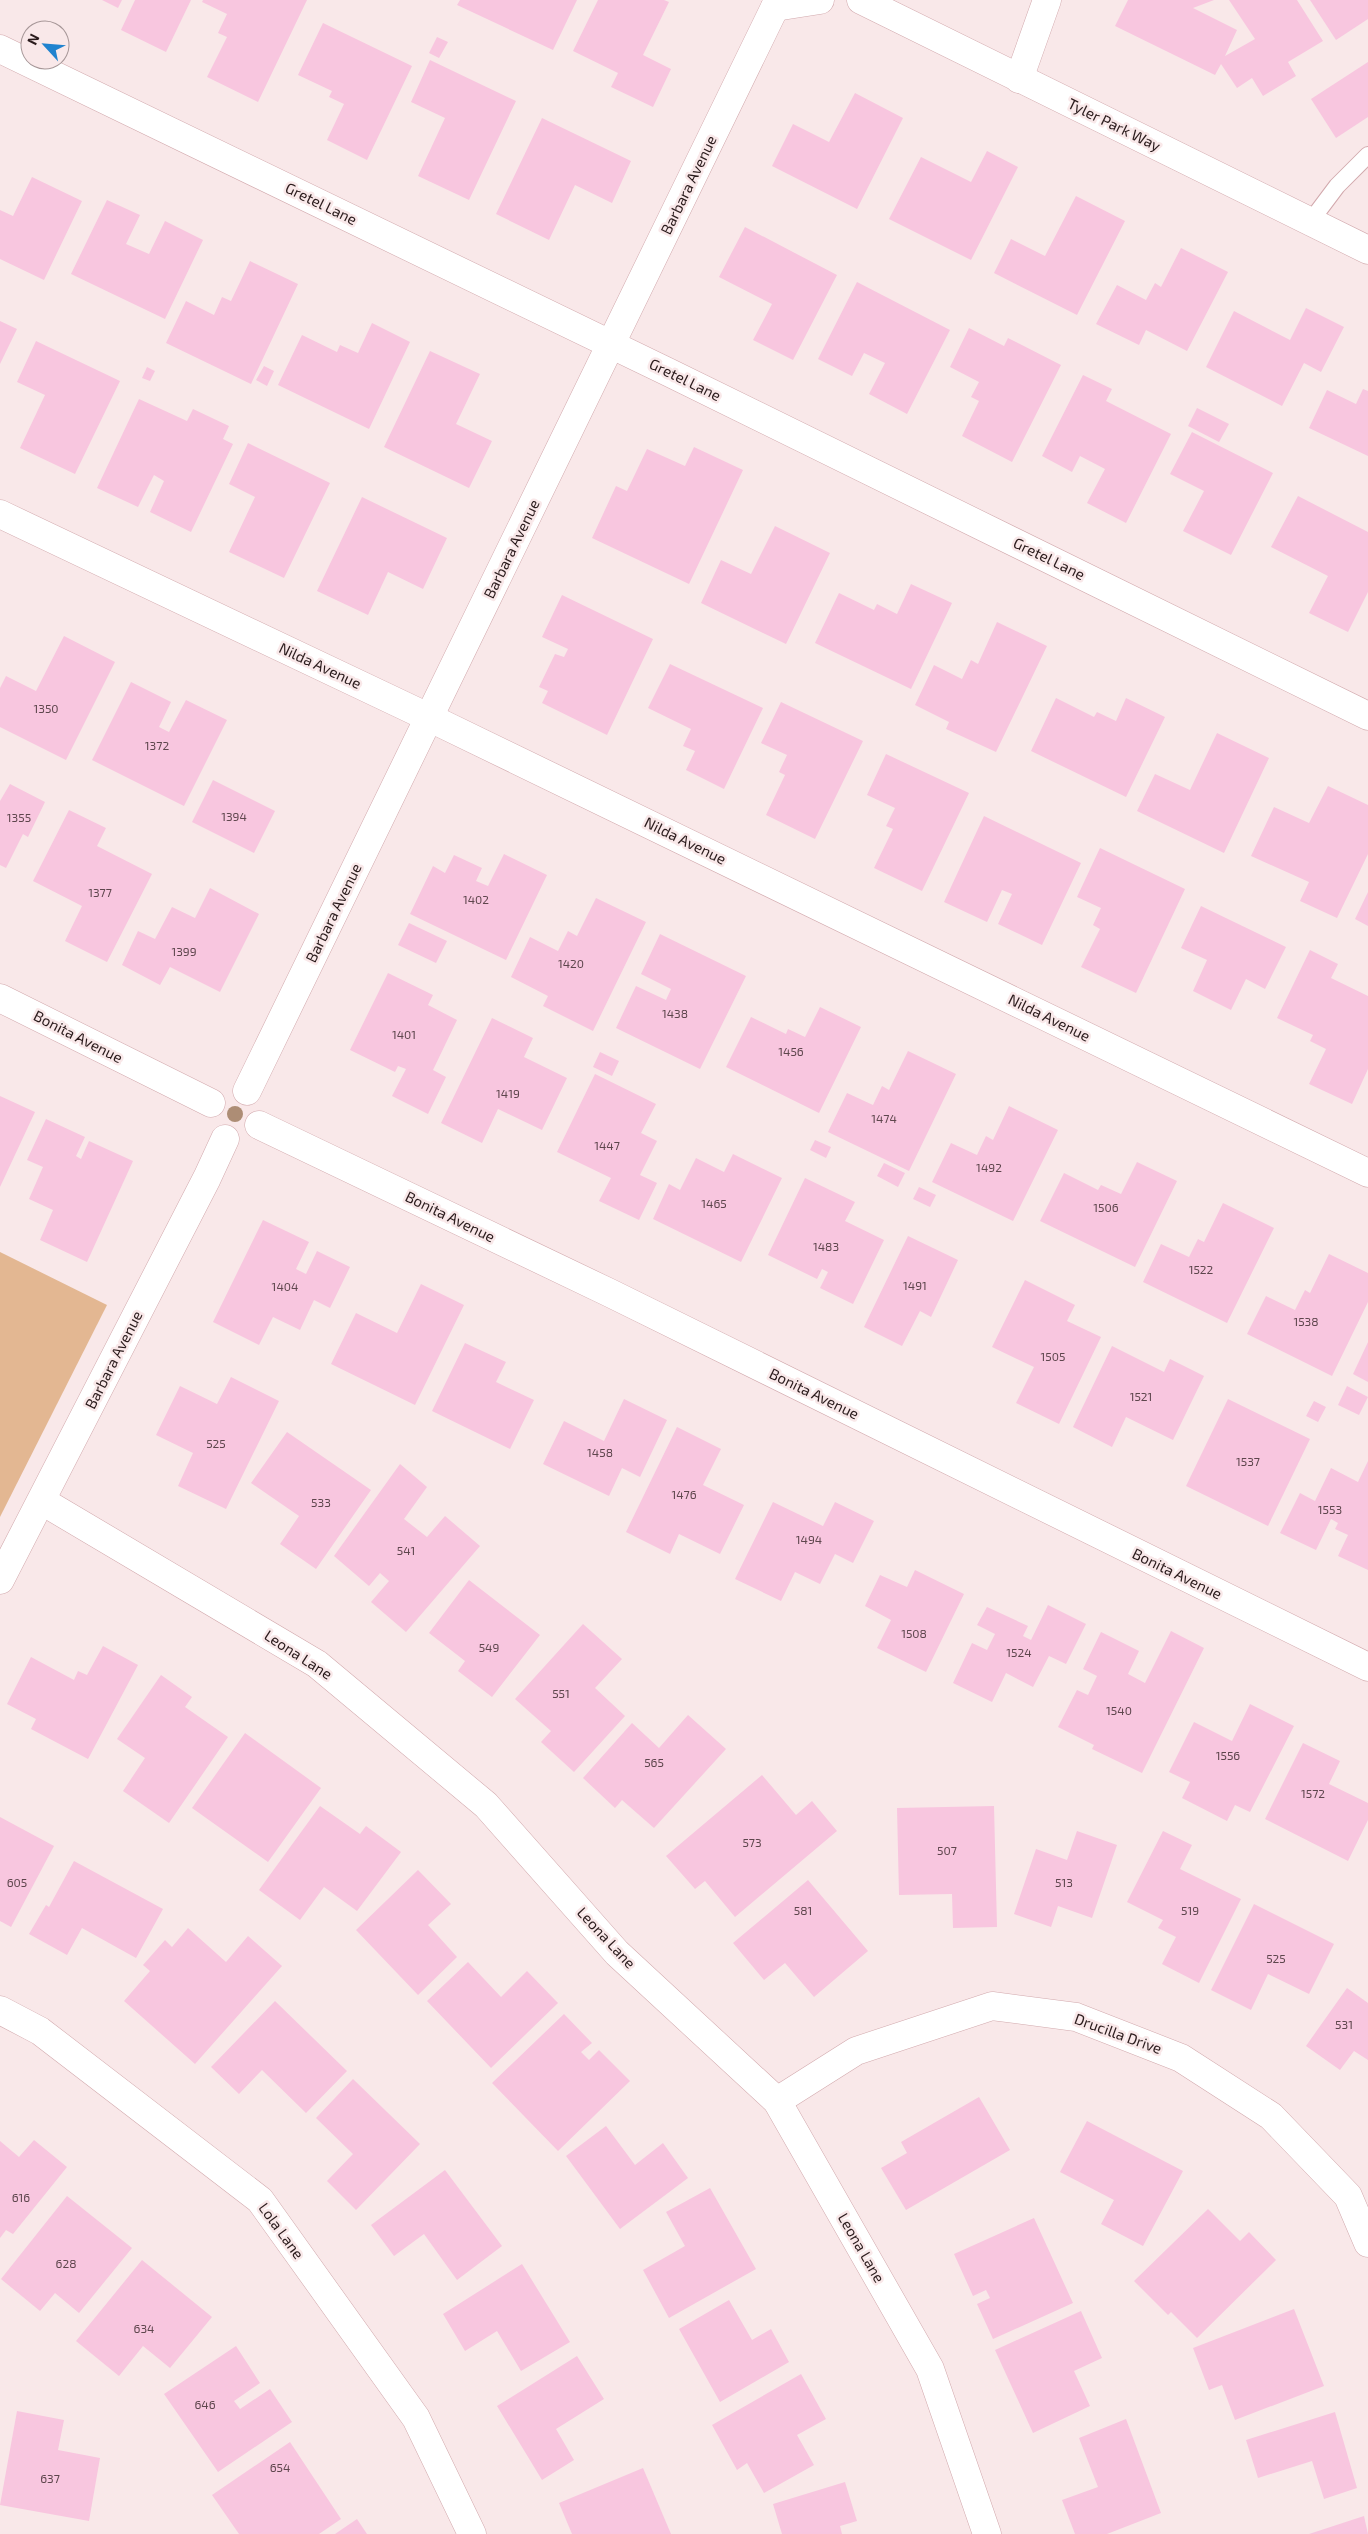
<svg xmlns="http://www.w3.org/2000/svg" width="1368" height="2534" font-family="'Exo 2',sans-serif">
<rect width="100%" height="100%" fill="#f9e8e9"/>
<polygon fill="#e3b792" points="0,1252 107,1305 0,1517"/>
<g fill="#f8c6df">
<polygon points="102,0 122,0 118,8"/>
<polygon points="135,0 191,0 166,52 121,30"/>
<polygon points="203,0 307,0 258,102 207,77 227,37 218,33 227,14 202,2"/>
<polygon points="460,0 577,0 553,50 457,5"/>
<polygon points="598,0 664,0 669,2 643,55 671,69 653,107 611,87 618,73 573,51"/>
<polygon points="1128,0 1214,0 1193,8 1237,30 1225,56 1255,39 1229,0 1297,0 1323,41 1288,62 1296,76 1263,96 1252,78 1237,88 1221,64 1215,75 1115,26"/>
<polygon points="1310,0 1368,0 1368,19 1336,40"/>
<polygon points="323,23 412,66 367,160 327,140 344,104 329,97 332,91 298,75"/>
<polygon points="437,37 448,42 439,58 429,53"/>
<polygon points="430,60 516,101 469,200 418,176 445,118 411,102"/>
<polygon points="1368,62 1368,117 1336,138 1311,99"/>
<polygon points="855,93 903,118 857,209 772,166 793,124 829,142"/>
<polygon points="542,118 631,161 612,203 575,185 549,240 496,214"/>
<polygon points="987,151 1018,167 971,260 889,219 921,157 971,182"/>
<polygon points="32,177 82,201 44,280 0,259 0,210 13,216"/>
<polygon points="1076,196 1125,221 1077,315 994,273 1011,239 1045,256"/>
<polygon points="107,200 140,215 126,244 149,254 165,221 203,240 165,319 71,274"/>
<polygon points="745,227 837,275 793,360 753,340 772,304 719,277"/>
<polygon points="1181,248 1228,272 1187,351 1146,330 1139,345 1096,324 1117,285 1146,300 1155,283 1161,287"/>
<polygon points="250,261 298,284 251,384 166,343 186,301 214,315 222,297 231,301"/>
<polygon points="857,282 950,330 907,414 869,394 885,363 864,353 852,376 818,359"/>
<polygon points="1306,308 1344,327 1321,372 1304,363 1282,406 1206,367 1234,311 1290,340"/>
<polygon points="0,321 17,329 0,364"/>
<polygon points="372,323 410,342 369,429 278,385 302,335 337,352 340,345 358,353"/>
<polygon points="969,328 1004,346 1008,338 1061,365 1012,462 962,436 979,401 971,397 979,382 950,367"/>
<polygon points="36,341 120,381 75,474 20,448 45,395 17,382"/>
<polygon points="430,351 480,374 456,424 492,441 469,488 384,447"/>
<polygon points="264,366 274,371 267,386 256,380"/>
<polygon points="147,367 155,371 150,381 142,378"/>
<polygon points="1083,375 1112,389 1106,401 1171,434 1126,523 1087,503 1105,469 1080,456 1072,472 1042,456"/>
<polygon points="1363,389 1368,391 1368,456 1309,428 1327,390 1356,404"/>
<polygon points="139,399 187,421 193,409 229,426 223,439 233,444 191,532 150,512 164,481 154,475 138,507 97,488"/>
<polygon points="1197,408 1229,424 1219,442 1188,426"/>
<polygon points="1192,432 1273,473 1231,555 1183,531 1204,491 1170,474"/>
<polygon points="248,443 330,483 284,578 229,552 255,497 229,484"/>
<polygon points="694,447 743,470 689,584 592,538 616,486 627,491 647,449 685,466"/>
<polygon points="1298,496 1368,532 1368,592 1348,632 1309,613 1328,576 1271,547"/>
<polygon points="362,497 447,538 423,589 388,572 368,615 317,591"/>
<polygon points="775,526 830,553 786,644 701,603 721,560 751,574"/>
<polygon points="911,584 952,603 911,689 815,643 839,593 874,610 877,604 897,614"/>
<polygon points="562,595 653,639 607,735 542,703 548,691 539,687 555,654 564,657 568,649 542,637"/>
<polygon points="997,622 1047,646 996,752 946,729 949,722 915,705 934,665 962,679 971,660 978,664"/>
<polygon points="64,636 115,662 66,760 0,727 0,688 6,676 36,691"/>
<polygon points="670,664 763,708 724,789 686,770 695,751 683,746 691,729 648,708"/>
<polygon points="131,682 171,702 159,727 169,732 186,700 227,720 184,806 92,760"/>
<polygon points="1056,698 1094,717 1097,712 1116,721 1126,698 1165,717 1126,797 1031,751"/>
<polygon points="781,702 863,741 815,839 766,815 785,775 779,772 787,755 761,743"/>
<polygon points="1217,733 1269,758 1224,853 1137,811 1155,774 1190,790"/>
<polygon points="886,754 969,793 922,891 874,868 893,829 886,826 895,808 867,795"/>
<polygon points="213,780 275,811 254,853 192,822"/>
<polygon points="10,784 45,802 28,837 23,834 6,868 0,865 0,801"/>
<polygon points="1328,786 1368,805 1368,854 1337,918 1300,901 1309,882 1251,856 1274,807 1309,823"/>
<polygon points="69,810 106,828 97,846 152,874 107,962 65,941 82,906 33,881"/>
<polygon points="984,816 1081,863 1042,945 998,924 1012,894 1002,890 987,922 944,902"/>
<polygon points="1100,848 1185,889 1136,993 1081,967 1100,929 1093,925 1101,908 1077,897"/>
<polygon points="504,854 547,875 506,960 410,914 433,866 445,873 454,855 482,868 476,881 488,886"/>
<polygon points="210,888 259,914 220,992 170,967 160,985 122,965 138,931 155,939 172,907 195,918"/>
<polygon points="1368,892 1368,926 1355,919"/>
<polygon points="596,898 646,922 593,1031 543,1006 548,996 511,977 530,937 558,951 568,931 577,936"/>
<polygon points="1201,906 1286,947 1265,989 1246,979 1231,1010 1193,991 1207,960 1181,948"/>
<polygon points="409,923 447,941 436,963 398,945"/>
<polygon points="660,934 746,976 700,1069 616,1028 636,986 666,1000 671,989 641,974"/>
<polygon points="1310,950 1338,964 1331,978 1368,996 1368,1069 1352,1104 1309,1084 1326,1049 1310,1041 1313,1035 1277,1018"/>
<polygon points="388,973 433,995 428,1005 457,1020 433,1070 446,1077 428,1114 392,1096 406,1069 398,1066 395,1072 350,1050"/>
<polygon points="820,1007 861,1027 819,1113 726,1067 751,1017 786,1034 788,1029 805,1037"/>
<polygon points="492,1018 533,1038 524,1057 567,1078 542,1130 498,1109 482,1143 441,1123"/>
<polygon points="908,1051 956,1074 909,1171 828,1132 847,1093 873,1105 882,1086 889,1090"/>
<polygon points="600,1052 619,1061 612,1076 593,1067"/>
<polygon points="595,1074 656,1104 641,1133 657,1141 640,1175 657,1183 639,1220 599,1201 611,1178 557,1152"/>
<polygon points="0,1096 35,1112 0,1187"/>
<polygon points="1009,1106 1058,1130 1013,1221 932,1182 951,1143 977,1155 986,1136 993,1140"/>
<polygon points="46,1119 85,1137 76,1156 81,1159 89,1141 133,1161 87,1262 40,1240 53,1210 29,1199 43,1167 27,1160"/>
<polygon points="815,1140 831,1147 826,1158 810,1150"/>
<polygon points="733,1154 782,1178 741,1262 653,1219 669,1184 680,1190 696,1158 724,1172"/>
<polygon points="1137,1162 1177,1181 1135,1267 1040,1221 1064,1173 1098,1190 1101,1185 1121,1194"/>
<polygon points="884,1163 905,1173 898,1187 877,1176"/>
<polygon points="805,1178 855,1202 845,1221 884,1240 853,1304 820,1288 828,1272 822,1269 817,1279 768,1255"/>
<polygon points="919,1187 936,1195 930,1207 913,1199"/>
<polygon points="1223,1203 1274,1228 1227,1323 1143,1282 1161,1244 1189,1257 1198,1239 1204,1242"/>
<polygon points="263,1220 309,1242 296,1269 306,1274 317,1251 350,1267 330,1308 314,1300 300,1330 273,1317 259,1345 213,1322"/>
<polygon points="908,1236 958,1260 931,1317 920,1311 902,1346 864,1327"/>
<polygon points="1329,1254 1368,1273 1368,1302 1332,1376 1247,1334 1266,1296 1295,1310 1305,1290 1310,1293"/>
<polygon points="1025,1280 1075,1305 1067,1321 1101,1337 1059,1424 1016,1403 1034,1367 992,1347"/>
<polygon points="421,1284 464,1305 415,1405 331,1364 356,1313 397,1333"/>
<polygon points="1368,1342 1368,1382 1353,1374"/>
<polygon points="465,1343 506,1362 496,1382 534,1400 510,1449 432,1411"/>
<polygon points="1112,1346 1164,1372 1170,1359 1204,1376 1173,1440 1126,1417 1112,1447 1073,1427"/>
<polygon points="231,1377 279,1401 226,1509 178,1486 193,1453 156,1435 180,1386 217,1404"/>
<polygon points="1347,1386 1368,1397 1359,1415 1338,1405"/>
<polygon points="624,1399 667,1420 640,1477 622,1468 609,1496 543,1464 564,1421 604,1441"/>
<polygon points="1228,1399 1310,1439 1268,1526 1186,1486"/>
<polygon points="1314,1401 1326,1407 1318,1422 1306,1416"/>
<polygon points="677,1427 721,1449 703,1485 744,1505 720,1554 679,1534 670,1554 626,1532"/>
<polygon points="287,1432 371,1490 316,1569 280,1544 299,1516 251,1483"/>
<polygon points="1368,1461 1368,1570 1338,1556 1348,1535 1335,1529 1338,1523 1331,1519 1316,1550 1280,1533 1300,1493 1315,1501 1331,1468 1358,1482"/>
<polygon points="400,1464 427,1487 404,1519 427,1537 445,1516 480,1546 406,1632 371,1602 389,1581 380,1573 369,1586 334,1556"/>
<polygon points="773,1502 823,1526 835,1502 874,1521 853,1563 835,1554 820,1584 795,1572 781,1601 735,1579"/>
<polygon points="915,1570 964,1594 926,1672 877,1648 891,1620 865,1606 880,1575 907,1587"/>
<polygon points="469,1580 540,1635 492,1697 458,1671 465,1661 429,1633"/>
<polygon points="1048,1605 1086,1624 1066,1664 1049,1656 1033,1687 1006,1673 992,1702 953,1683 972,1643 987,1650 995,1634 977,1625 987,1607 1028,1626 1023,1636 1031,1640"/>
<polygon points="583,1624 622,1659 595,1688 625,1716 574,1772 541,1742 551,1731 515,1699"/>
<polygon points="1171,1631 1204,1648 1142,1773 1092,1749 1094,1745 1058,1727 1077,1690 1088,1695 1097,1676 1083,1669 1101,1632 1139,1651 1128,1674 1145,1683"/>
<polygon points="103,1646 138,1665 88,1759 31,1729 36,1719 7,1704 31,1657 74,1680 78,1671 87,1675"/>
<polygon points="161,1675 192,1697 185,1707 228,1737 169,1823 123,1791 145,1758 117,1739"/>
<polygon points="1250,1704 1294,1726 1250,1812 1235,1805 1227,1821 1182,1798 1190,1782 1169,1772 1194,1722 1232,1741"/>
<polygon points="688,1715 726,1749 654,1828 622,1800 615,1808 583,1778 632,1723 659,1748"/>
<polygon points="245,1733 321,1788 268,1862 192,1808"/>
<polygon points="1303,1743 1340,1761 1329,1784 1368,1803 1368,1820 1348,1861 1265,1819"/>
<polygon points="762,1775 796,1815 812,1801 837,1831 735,1917 705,1881 695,1889 666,1856"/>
<polygon points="320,1806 360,1834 366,1826 401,1852 357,1911 324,1887 300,1920 259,1890"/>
<polygon points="994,1806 997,1927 953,1928 952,1894 899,1895 897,1808"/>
<polygon points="0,1817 54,1846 11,1927 0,1921"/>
<polygon points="1077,1831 1117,1845 1092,1918 1058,1906 1051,1927 1014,1914 1036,1849 1067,1860"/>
<polygon points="1163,1831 1192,1845 1180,1869 1241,1899 1199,1983 1162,1964 1176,1937 1158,1928 1163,1920 1127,1902"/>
<polygon points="74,1861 163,1909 136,1958 82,1928 67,1955 29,1934 46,1905 49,1907"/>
<polygon points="418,1870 451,1904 428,1925 457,1957 418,1995 356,1930"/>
<polygon points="808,1880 868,1951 814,1997 785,1963 764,1980 733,1943"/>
<polygon points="1254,1904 1334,1944 1309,1994 1268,1974 1251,2010 1211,1990"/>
<polygon points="188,1928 226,1962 248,1936 282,1966 195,2064 124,2001 150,1971 143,1965 165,1940 172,1947"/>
<polygon points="468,1962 501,1997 527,1971 558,2003 491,2068 427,2001"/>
<polygon points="1347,1988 1368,2003 1368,2060 1354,2051 1340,2070 1306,2046"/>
<polygon points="275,2001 347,2071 306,2113 262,2070 239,2094 211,2067"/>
<polygon points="564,2014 592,2043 581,2052 589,2060 599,2050 630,2081 558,2151 492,2083"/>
<polygon points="353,2079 420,2144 356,2210 327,2181 353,2154 316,2118"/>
<polygon points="979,2097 1010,2150 906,2210 881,2168 907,2153 901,2142"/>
<polygon points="1087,2121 1183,2171 1143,2246 1101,2224 1114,2200 1060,2172"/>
<polygon points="606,2126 635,2165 663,2143 688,2178 620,2229 566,2156"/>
<polygon points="34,2140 67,2167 13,2234 6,2230 0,2238 0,2141 19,2157"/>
<polygon points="445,2170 502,2246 457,2280 424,2234 394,2256 371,2225"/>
<polygon points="710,2188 756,2269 669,2318 643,2270 685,2246 666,2212"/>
<polygon points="67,2196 132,2248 79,2313 55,2293 40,2311 1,2279"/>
<polygon points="1208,2209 1240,2241 1249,2232 1276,2260 1197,2338 1171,2312 1168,2315 1134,2281"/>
<polygon points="1034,2218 1073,2303 993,2339 977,2304 990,2298 986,2290 973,2296 954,2254"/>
<polygon points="142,2260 212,2317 170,2368 143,2346 119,2376 76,2341"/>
<polygon points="522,2264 570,2342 521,2371 497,2331 465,2351 443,2314"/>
<polygon points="729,2300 752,2340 771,2329 789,2362 720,2402 679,2329"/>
<polygon points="1294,2309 1324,2386 1235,2420 1222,2385 1209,2390 1193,2348"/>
<polygon points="1081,2311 1102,2358 1074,2371 1090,2406 1033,2433 995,2350"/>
<polygon points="236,2346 260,2383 234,2401 240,2409 270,2389 292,2422 218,2472 164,2394"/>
<polygon points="577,2356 604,2399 556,2429 574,2460 542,2480 497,2406"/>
<polygon points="801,2374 826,2419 797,2435 814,2465 764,2493 747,2463 737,2470 712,2425"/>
<polygon points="17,2411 64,2420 58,2450 100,2458 89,2521 0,2505"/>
<polygon points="1335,2412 1357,2488 1324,2499 1312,2461 1258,2478 1246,2440"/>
<polygon points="1126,2419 1161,2513 1107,2534 1075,2534 1062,2500 1098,2487 1079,2438"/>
<polygon points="290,2442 341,2519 319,2534 239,2534 212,2495"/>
<polygon points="643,2468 671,2534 572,2534 559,2503"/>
<polygon points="845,2482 857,2521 840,2526 842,2534 782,2534 773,2504"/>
<polygon points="1364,2516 1368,2534 1309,2534"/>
<polygon points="357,2519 367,2534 335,2534"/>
</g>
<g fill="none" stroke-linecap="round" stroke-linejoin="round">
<defs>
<polyline id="service" points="1310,222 1337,186 1368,155"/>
<g id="minor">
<polyline points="861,0 1368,250"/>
<polyline points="775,7 820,0"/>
<polyline points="0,49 668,372 1368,716"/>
<polyline points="1019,79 1047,0"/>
<polyline points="0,514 430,718 1368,1173"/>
<polyline points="0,998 211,1103"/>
<polyline points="247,1091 775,7"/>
<polyline points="259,1125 610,1293 1368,1667"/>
<polyline points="42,1501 317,1664 486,1805 617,1953 777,2101 930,2369 987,2534"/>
<polyline points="0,1580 207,1178 225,1139"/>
<polyline points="0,2010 40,2031 260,2200 416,2418 472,2534"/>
<polyline points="777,2101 856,2051 992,2006 1076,2017 1181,2058 1271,2116 1348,2196 1368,2243"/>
</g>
</defs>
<use href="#service" stroke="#d2a9ad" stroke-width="18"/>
<use href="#minor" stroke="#d2a9ad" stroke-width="29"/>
<use href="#service" stroke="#fff" stroke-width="16"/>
<use href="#minor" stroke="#fff" stroke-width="28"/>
</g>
<circle fill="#ad8d75" cx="235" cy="1114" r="8"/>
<g text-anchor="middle" stroke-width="5" stroke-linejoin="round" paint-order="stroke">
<g font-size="12" fill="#5e464d">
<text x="46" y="713">1350</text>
<text x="157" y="750">1372</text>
<text x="234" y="821">1394</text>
<text x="19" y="822">1355</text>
<text x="100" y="897">1377</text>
<text x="476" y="904">1402</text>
<text x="184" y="956">1399</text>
<text x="571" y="968">1420</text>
<text x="675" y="1018">1438</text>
<text x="404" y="1039">1401</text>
<text x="791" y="1056">1456</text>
<text x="508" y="1098">1419</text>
<text x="884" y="1123">1474</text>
<text x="607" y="1150">1447</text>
<text x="989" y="1172">1492</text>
<text x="714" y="1208">1465</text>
<text x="1106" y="1212">1506</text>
<text x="826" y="1251">1483</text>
<text x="1201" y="1274">1522</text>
<text x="915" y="1290">1491</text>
<text x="285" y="1291">1404</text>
<text x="1306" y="1326">1538</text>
<text x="1053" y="1361">1505</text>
<text x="1141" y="1401">1521</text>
<text x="216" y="1448">525</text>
<text x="600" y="1457">1458</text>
<text x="1248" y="1466">1537</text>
<text x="684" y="1499">1476</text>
<text x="321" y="1507">533</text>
<text x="1330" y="1514">1553</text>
<text x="809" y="1544">1494</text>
<text x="406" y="1555">541</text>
<text x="914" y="1638">1508</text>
<text x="489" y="1652">549</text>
<text x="1019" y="1657">1524</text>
<text x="561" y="1698">551</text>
<text x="1119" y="1715">1540</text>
<text x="1228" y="1760">1556</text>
<text x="654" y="1767">565</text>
<text x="1313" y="1798">1572</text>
<text x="752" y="1847">573</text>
<text x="947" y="1855">507</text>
<text x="17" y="1887">605</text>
<text x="1064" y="1887">513</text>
<text x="803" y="1915">581</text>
<text x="1190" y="1915">519</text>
<text x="1276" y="1963">525</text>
<text x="1344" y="2029">531</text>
<text x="21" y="2202">616</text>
<text x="66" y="2268">628</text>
<text x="144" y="2333">634</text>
<text x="205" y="2409">646</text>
<text x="280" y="2472">654</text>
<text x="50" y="2483">637</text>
</g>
<g font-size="15" fill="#2a1b1c" stroke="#f9e8e9">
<text transform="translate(1114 125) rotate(26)" y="5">Tyler Park Way</text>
<text transform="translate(689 185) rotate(-64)" y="5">Barbara Avenue</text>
<text transform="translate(321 204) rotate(26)" y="5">Gretel Lane</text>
<text transform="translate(685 380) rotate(26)" y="5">Gretel Lane</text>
<text transform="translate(512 549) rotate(-64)" y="5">Barbara Avenue</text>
<text transform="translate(1049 559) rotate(26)" y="5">Gretel Lane</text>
<text transform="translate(320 666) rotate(25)" y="5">Nilda Avenue</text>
<text transform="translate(685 841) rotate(26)" y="5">Nilda Avenue</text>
<text transform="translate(334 913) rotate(-64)" y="5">Barbara Avenue</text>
<text transform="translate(1049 1018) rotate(26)" y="5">Nilda Avenue</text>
<text transform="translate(78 1037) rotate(27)" y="5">Bonita Avenue</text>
<text transform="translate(450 1217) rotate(26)" y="5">Bonita Avenue</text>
<text transform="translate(114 1360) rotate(-63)" y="5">Barbara Avenue</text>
<text transform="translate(814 1394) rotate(26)" y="5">Bonita Avenue</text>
<text transform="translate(1177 1574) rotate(26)" y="5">Bonita Avenue</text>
<text transform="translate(298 1655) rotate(33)" y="5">Leona Lane</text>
<text transform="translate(606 1938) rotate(47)" y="5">Leona Lane</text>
<text transform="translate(1118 2034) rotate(20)" y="5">Drucilla Drive</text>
<text transform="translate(281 2231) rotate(54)" y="5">Lola Lane</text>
<text transform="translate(861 2248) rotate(60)" y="5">Leona Lane</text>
</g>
</g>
<g transform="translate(45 45) rotate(296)"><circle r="24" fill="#f9e8e9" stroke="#a69697"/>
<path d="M0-4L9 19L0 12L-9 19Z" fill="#2083cf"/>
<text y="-8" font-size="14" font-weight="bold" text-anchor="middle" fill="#2a1b1c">N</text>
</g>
</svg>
